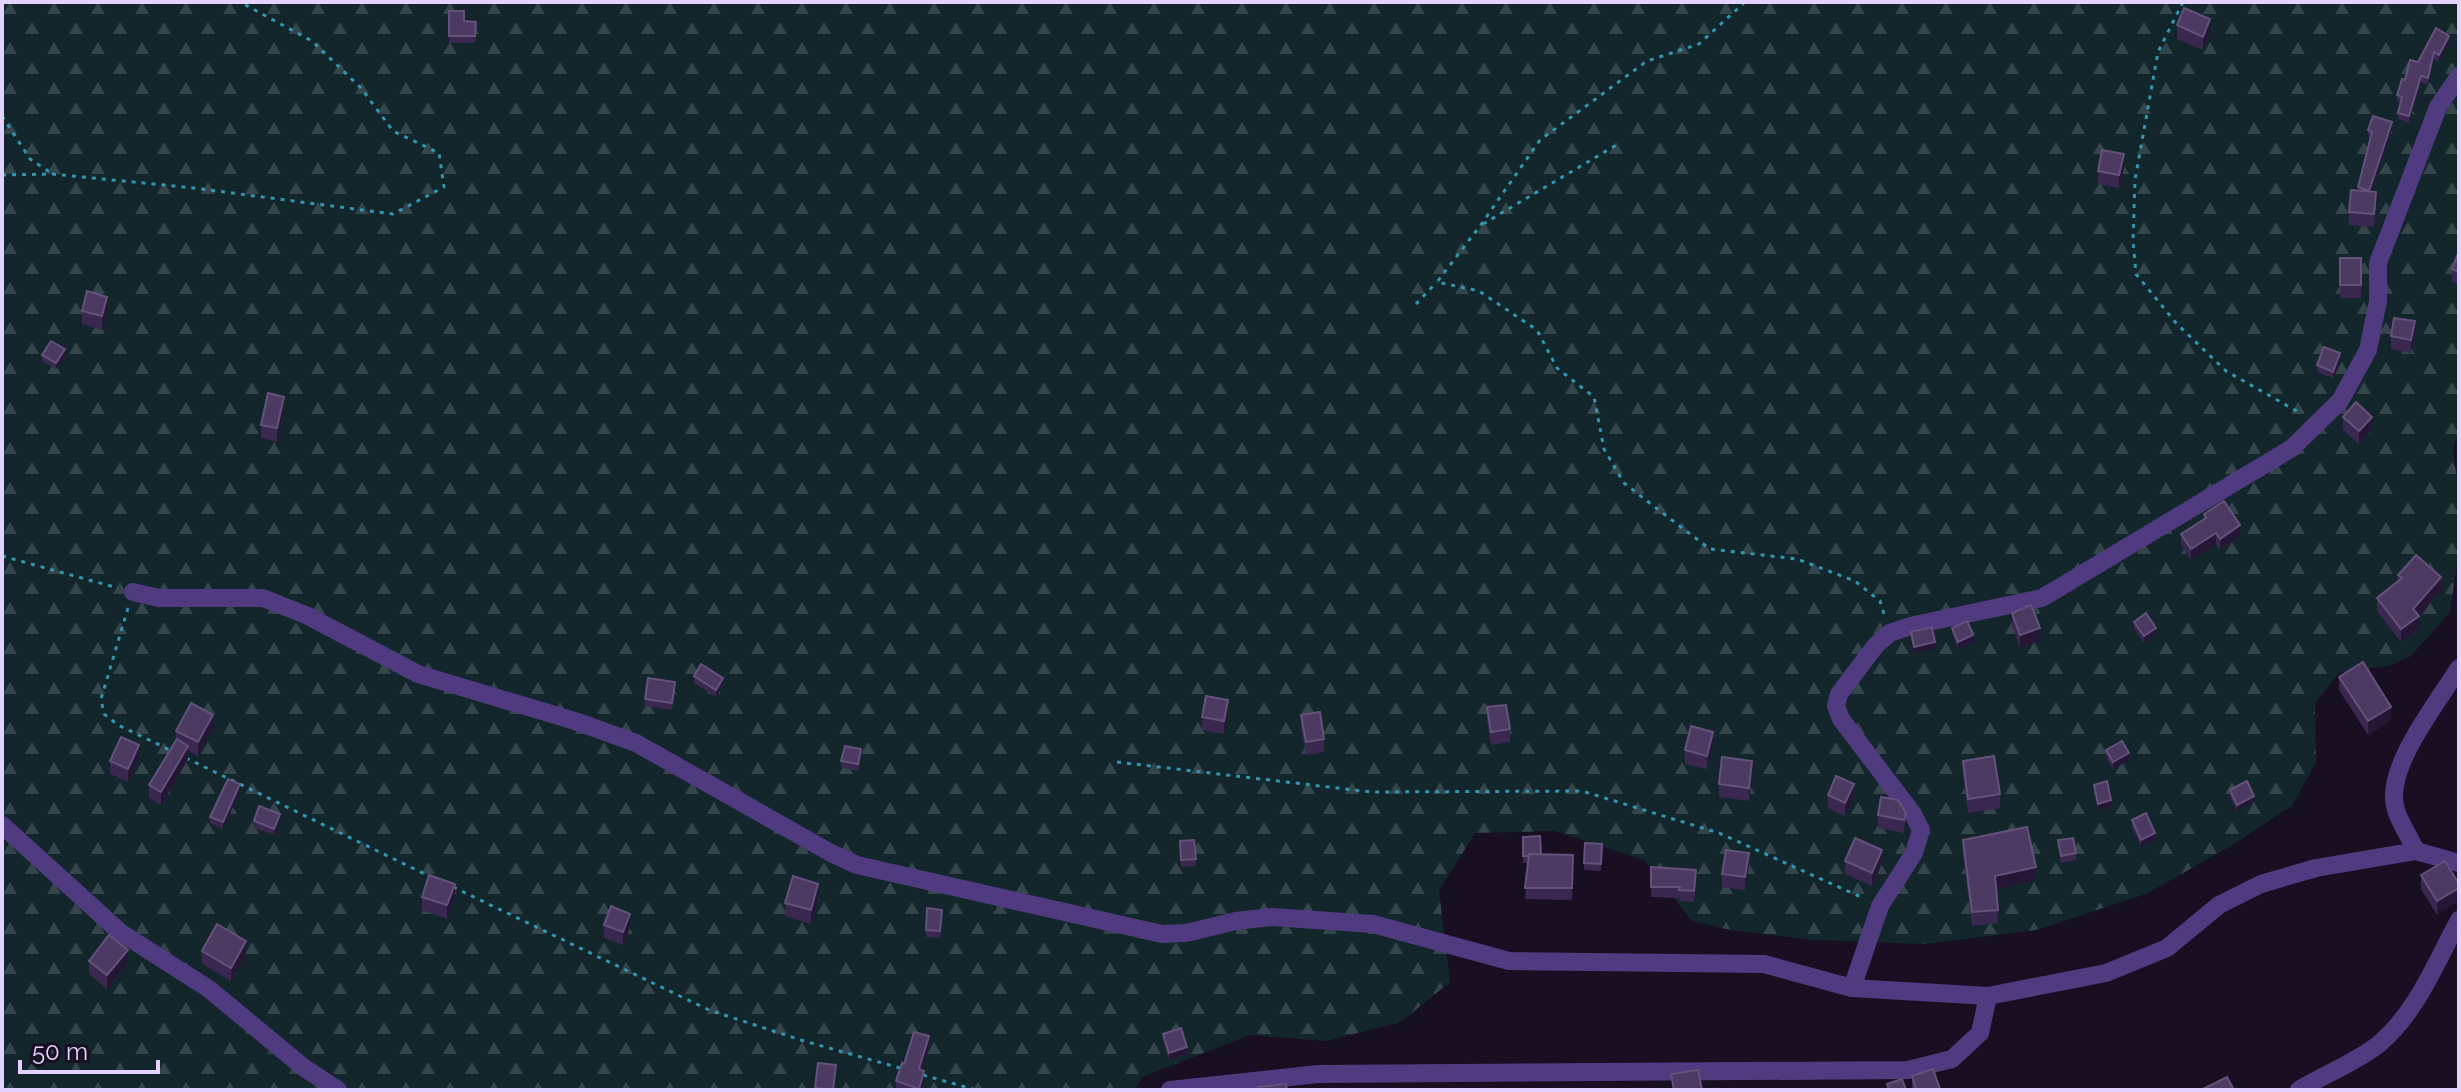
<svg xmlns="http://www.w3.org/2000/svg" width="2461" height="1092" font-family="Raleway,sans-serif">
<defs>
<pattern id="forest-firs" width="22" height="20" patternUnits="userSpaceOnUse" patternTransform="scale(2)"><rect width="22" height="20" fill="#12262c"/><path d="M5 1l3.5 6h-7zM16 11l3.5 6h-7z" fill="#34454c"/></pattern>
</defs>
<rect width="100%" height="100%" fill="#180f23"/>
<polygon fill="url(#forest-firs)" points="2,2 2459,2 2459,433 2453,448 2459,494 2459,551 2450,612 2411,656 2391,665 2339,673 2315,703 2316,762 2292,806 2229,847 2146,894 2036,930 1925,944 1814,940 1731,930 1692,921 1644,860 1555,831 1475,833 1439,891 1450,982 1401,1022 1326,1041 1250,1035 1142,1077 1135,1090 2,1090"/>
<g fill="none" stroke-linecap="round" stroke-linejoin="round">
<g stroke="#3296b1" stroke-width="3" stroke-dasharray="4 6" stroke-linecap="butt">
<polyline points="1745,2 1699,44 1647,61 1540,140 1480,226 1437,282 1479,291 1537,330 1557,368 1594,397 1604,449 1624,483 1669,518 1710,549 1797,559 1855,581 1880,601 1885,617"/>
<polyline points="2183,2 2158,52 2135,180 2133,241 2136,274 2176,323 2226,371 2302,414"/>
<polyline points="2,116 30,159 51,173"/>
<polyline points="2,175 52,174 194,188 393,214 444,187 439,153 393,131 361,88 312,41 240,2"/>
<polyline points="1483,224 1618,144"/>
<polyline points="1416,304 1437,282"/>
<polyline points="2,556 118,588"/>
<polyline points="128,608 101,699 104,714 118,725 172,751"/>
<polyline points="186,758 431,877"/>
<polyline points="1117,762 1371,792 1582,791 1719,833 1863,898"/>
<polyline points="453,887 709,1010 804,1041 900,1068"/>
<polyline points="923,1075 976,1090"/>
</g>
<g stroke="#513b80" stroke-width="18">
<polyline points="133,592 159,598 263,598 308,616 418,674 575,721 636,743 831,853 857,865 1162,934 1186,933 1236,921 1272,917 1373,924 1509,961 1764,964 1852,988 1988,996 2106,973 2167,948 2219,905 2261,884 2316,868 2416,851 2459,863"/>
<polyline points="2,825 120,932 209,989 303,1067 338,1090"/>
<path d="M2416,851C2410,837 2398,821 2395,806C2386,766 2438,702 2459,668"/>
<polyline points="1852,988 1880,906 1914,853 1921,830 1913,814 1841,719 1836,706 1839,694 1876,645 1890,633 1910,626 2042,598 2292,448 2340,401 2368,350 2378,301 2378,263 2438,107 2459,76"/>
<polyline points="1170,1090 1318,1074 1908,1070 1952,1059 1980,1033 1988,996"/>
<path d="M2299,1090C2325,1074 2355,1063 2379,1044C2417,1012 2436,962 2459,920"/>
</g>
</g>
<g fill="#3b2850">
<polygon points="449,11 464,21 476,22 475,43 449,43"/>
<polygon points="2177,25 2210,32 2203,50 2177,39"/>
<polygon points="2449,42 2439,62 2434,59 2428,84 2421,83 2409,123 2398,119 2400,103 2397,102 2397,95 2418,62"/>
<polygon points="2392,129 2371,191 2376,205 2374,227 2349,225 2349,212 2358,190 2371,138 2368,137 2368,130"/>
<polygon points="2124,168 2119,188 2098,184 2098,171"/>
<polygon points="2459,251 2459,285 2452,282 2452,269"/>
<rect x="2340" y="258" width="21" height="40"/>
<polygon points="107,310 102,330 82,324 82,311"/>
<polygon points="2415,334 2411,353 2391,349 2391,336"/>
<polygon points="42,355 65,356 56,369 42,361"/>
<polygon points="2340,360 2333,378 2317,372 2317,365"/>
<polygon points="284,410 277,442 261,438 261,425"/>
<polygon points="2343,417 2372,430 2359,444 2343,430"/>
<polygon points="2204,514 2240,536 2220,550 2216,544 2191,560 2181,545 2181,534 2204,519"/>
<polygon points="2398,575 2441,590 2419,616 2419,629 2401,642 2377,611 2377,598 2398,581"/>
<polygon points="2012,613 2040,641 2020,648 2012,626"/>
<polygon points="2134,622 2156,634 2144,643 2134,628"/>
<polygon points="1952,628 1973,642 1958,649 1952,634"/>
<polygon points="694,676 723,685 716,697 694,683"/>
<polygon points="2339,677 2391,720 2368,735 2339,690"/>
<polygon points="675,688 672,710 645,706 645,699"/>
<polygon points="1487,707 1510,729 1510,742 1491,745 1487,721"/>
<polygon points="1228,714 1224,734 1202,730 1202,717"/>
<polygon points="1301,715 1324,739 1324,752 1306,755 1301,729"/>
<polygon points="213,728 198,756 188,750 188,759 161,805 149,798 149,785 176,739 176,731"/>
<polygon points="1713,745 1707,769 1685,764 1685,750"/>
<polygon points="2106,750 2129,760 2113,769 2106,757"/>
<polygon points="861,756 858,771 841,767 841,761"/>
<polygon points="139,758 128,782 110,774 110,761"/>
<polygon points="1963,761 2000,794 2000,808 1968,813 1963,774"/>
<polygon points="1752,774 1749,801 1719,797 1719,784"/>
<polygon points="2230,790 2254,802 2237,811 2230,797"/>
<polygon points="240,791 223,829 210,823 210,817"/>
<polygon points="1828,795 1854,797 1845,816 1828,808"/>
<polygon points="1906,813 1904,833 1878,828 1878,815"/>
<polygon points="280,820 274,835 254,828 254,821"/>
<polygon points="2132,820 2155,840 2141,846 2132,827"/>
<polygon points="1523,837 1541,855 1573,855 1572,900 1525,899 1528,863 1523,863"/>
<polygon points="1194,840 1196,866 1181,867 1180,841"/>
<polygon points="1963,840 2036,880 1996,889 1998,923 1972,926 1963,854"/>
<polygon points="2058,840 2076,853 2076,860 2061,863"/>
<polygon points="1585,843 1602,844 1601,871 1584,870"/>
<polygon points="1845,861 1882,863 1872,886 1845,874"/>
<polygon points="2445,861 2437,915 2421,889 2421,875"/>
<polygon points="1749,866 1745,890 1722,887 1722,874"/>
<polygon points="1651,867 1696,880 1694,902 1679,901 1679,898 1651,897"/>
<polygon points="422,897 455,897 447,919 422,910"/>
<polygon points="818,897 811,924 785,916 785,903"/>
<polygon points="942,910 940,938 926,937 926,930"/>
<polygon points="604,925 630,927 623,945 604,938"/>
<polygon points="202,951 246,954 231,981 202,964"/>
<polygon points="89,961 128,963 107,989 89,974"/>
<polygon points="1163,1034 1187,1054 1169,1060 1163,1041"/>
<polygon points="929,1047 922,1070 924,1082 922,1090 896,1090 896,1081 904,1064"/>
<polygon points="1912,1076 1940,1090 1912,1090"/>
</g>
<g fill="#251636">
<polygon points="2210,19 2210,32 2203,50 2203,37"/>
<polygon points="2449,36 2449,42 2439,62 2439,55"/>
<polygon points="2434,52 2434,59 2428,84 2428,78"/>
<polygon points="2421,76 2421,83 2409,123 2409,116"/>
<polygon points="2392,122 2392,129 2369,197 2369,191"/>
<polygon points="2124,154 2124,168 2119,188 2119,175"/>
<polygon points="107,297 107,310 102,330 102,316"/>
<polygon points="2415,321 2415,334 2411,353 2411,340"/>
<polygon points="65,349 65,356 56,369 56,363"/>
<polygon points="2340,353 2340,360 2333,378 2333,372"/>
<polygon points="284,397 284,410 277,442 277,428"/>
<polygon points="2372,417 2372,430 2359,444 2359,431"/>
<polygon points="2240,525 2240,536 2220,550 2220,539"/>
<polygon points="2216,533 2216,544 2191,560 2191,549"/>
<polygon points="2441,577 2441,590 2419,616 2419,629 2401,642 2401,629 2413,609"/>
<polygon points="2040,628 2040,641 2020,648 2020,635"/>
<polygon points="2156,628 2156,634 2144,643 2144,636"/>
<polygon points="1973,635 1973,642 1958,649 1958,642"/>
<polygon points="1935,642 1935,649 1914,653 1914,647"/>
<polygon points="723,678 723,685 716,697 716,690"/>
<polygon points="1228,700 1228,714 1224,734 1224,721"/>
<polygon points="2391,707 2391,720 2368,735 2368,721"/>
<polygon points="213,715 213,728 198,756 198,742"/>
<polygon points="1713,732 1713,745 1707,769 1707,756"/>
<polygon points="139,745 139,758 128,782 128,769"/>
<polygon points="188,746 188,759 161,805 161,792"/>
<polygon points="2129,753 2129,760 2113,769 2113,762"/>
<polygon points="1752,761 1752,774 1749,801 1749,788"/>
<polygon points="240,784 240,791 223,829 223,822"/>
<polygon points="1854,784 1854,797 1845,816 1845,803"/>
<polygon points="2254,796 2254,802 2237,811 2237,805"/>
<polygon points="2111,800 2111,807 2098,810 2098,804"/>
<polygon points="280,814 280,820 274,835 274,829"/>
<polygon points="2155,833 2155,840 2141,846 2141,840"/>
<polygon points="1882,850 1882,863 1872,886 1872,873"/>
<polygon points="1749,853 1749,866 1745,890 1745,877"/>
<polygon points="2036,867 2036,880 1995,890 1995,876"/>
<polygon points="455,884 455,897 447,919 447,905"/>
<polygon points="818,884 818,897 811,924 811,910"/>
<polygon points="2459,888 2459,901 2437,915 2437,901"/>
<polygon points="630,914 630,927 623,945 623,932"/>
<polygon points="246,941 246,954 231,981 231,968"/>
<polygon points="128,950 128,963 107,989 107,975"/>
<polygon points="929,1036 929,1047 919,1080 919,1069"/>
<polygon points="1187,1047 1187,1054 1169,1060 1169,1053"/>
<polygon points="924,1071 924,1082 922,1090 919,1090"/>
</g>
<g fill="#4d3a63" stroke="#64527b" stroke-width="2">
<polygon points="2184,8 2210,19 2203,37 2177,25"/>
<polygon points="449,11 464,11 464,21 476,22 475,36 449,36"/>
<polygon points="2436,28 2449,36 2439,55 2434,52 2428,78 2421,76 2409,116 2398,113 2402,97 2397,95 2402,79 2405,80 2410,60 2418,62"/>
<polygon points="2373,116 2392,122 2369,191 2358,187 2372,132 2368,130"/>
<polygon points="2102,150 2124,154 2119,175 2098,171"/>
<polygon points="2351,190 2376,192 2374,214 2349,212"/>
<polygon points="2459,251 2459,272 2452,269"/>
<rect x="2340" y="258" width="21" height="27"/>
<polygon points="87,291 107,297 102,316 82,311"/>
<polygon points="2394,318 2415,321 2411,340 2391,336"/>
<polygon points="51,341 65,349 56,363 42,355"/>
<polygon points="2324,347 2340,353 2333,372 2317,365"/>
<polygon points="268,393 284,397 277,428 261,425"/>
<polygon points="2356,402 2372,417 2359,431 2343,417"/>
<polygon points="2224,501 2240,525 2220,539 2216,533 2191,549 2181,534 2206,518 2204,514"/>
<polygon points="2416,555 2441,577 2413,609 2419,616 2401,629 2377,598 2402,578 2398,575"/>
<polygon points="2031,605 2040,628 2020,635 2012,613"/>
<polygon points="2146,613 2156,628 2144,636 2134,622"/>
<polygon points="1967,621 1973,635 1958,642 1952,628"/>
<polygon points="1932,627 1935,642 1914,647 1911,632"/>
<polygon points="2363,662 2391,707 2368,721 2339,677"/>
<polygon points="701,664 723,678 716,690 694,676"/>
<polygon points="648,678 675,682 672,703 645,699"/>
<polygon points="1206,696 1228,700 1224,721 1202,717"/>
<polygon points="191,703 213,715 198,742 176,731"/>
<polygon points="1506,705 1510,729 1491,732 1487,707"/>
<polygon points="1320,712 1324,739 1306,742 1301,715"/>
<polygon points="1691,726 1713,732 1707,756 1685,750"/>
<polygon points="121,737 139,745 128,769 110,761"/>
<polygon points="177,739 188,746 161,792 149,785"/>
<polygon points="2122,741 2129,753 2113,762 2106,750"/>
<polygon points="845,746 861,749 858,764 841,761"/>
<polygon points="1994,756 2000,794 1968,799 1963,761"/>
<polygon points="1722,757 1752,761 1749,788 1719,784"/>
<polygon points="1836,776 1854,784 1845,803 1828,795"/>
<polygon points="228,779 240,784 223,822 210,817"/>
<polygon points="2107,781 2111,800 2098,804 2094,785"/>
<polygon points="2247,781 2254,796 2237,805 2230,790"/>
<polygon points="1881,797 1898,800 1906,813 1904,820 1878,815"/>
<polygon points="259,806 280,814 274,829 254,821"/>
<polygon points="2146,813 2155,833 2141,840 2132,820"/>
<polygon points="2027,827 2036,867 1995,876 1998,910 1972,912 1963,840"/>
<polygon points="1540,836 1541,855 1529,854 1529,856 1523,856 1523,837"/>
<polygon points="1855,838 1882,850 1872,873 1845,861"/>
<polygon points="2073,838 2076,853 2061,856 2058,840"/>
<polygon points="1194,840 1196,859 1181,860 1180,841"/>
<polygon points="1585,843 1602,844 1601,864 1584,863"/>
<polygon points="1726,850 1749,853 1745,877 1722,874"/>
<polygon points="1529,854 1573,855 1572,888 1525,888"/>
<polygon points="2445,861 2459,884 2459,888 2437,901 2421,875"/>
<polygon points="1651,867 1696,870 1694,891 1679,890 1680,887 1651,887"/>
<polygon points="429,875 455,884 447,905 422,897"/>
<polygon points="793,876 818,884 811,910 785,903"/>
<polygon points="611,906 630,914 623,932 604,925"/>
<polygon points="927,908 942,910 940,931 926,930"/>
<polygon points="217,924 246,941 231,968 202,951"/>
<polygon points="109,935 128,950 107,975 89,961"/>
<polygon points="1181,1028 1187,1047 1169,1053 1163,1034"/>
<polygon points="914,1032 929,1036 919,1069 924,1071 919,1089 896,1081 902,1063 904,1064"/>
<polygon points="818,1063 836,1065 833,1090 815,1088"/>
<polygon points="1933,1069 1940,1089 1916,1090 1912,1076"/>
<polygon points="1698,1070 1702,1090 1674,1090 1671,1074"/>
<polygon points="2227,1077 2234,1090 2201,1090"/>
<polygon points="1902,1079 1906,1090 1889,1090 1887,1084"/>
<polygon points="1286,1084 1287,1090 1258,1090 1258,1087"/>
</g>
<rect width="2461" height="1092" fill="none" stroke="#e3d2fe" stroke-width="8"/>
<path d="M20 1060v12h138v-12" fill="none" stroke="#e3d2fe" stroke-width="4"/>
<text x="32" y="1060" font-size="24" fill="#e3d2fe" stroke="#180f23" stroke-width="6" paint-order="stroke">50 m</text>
</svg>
